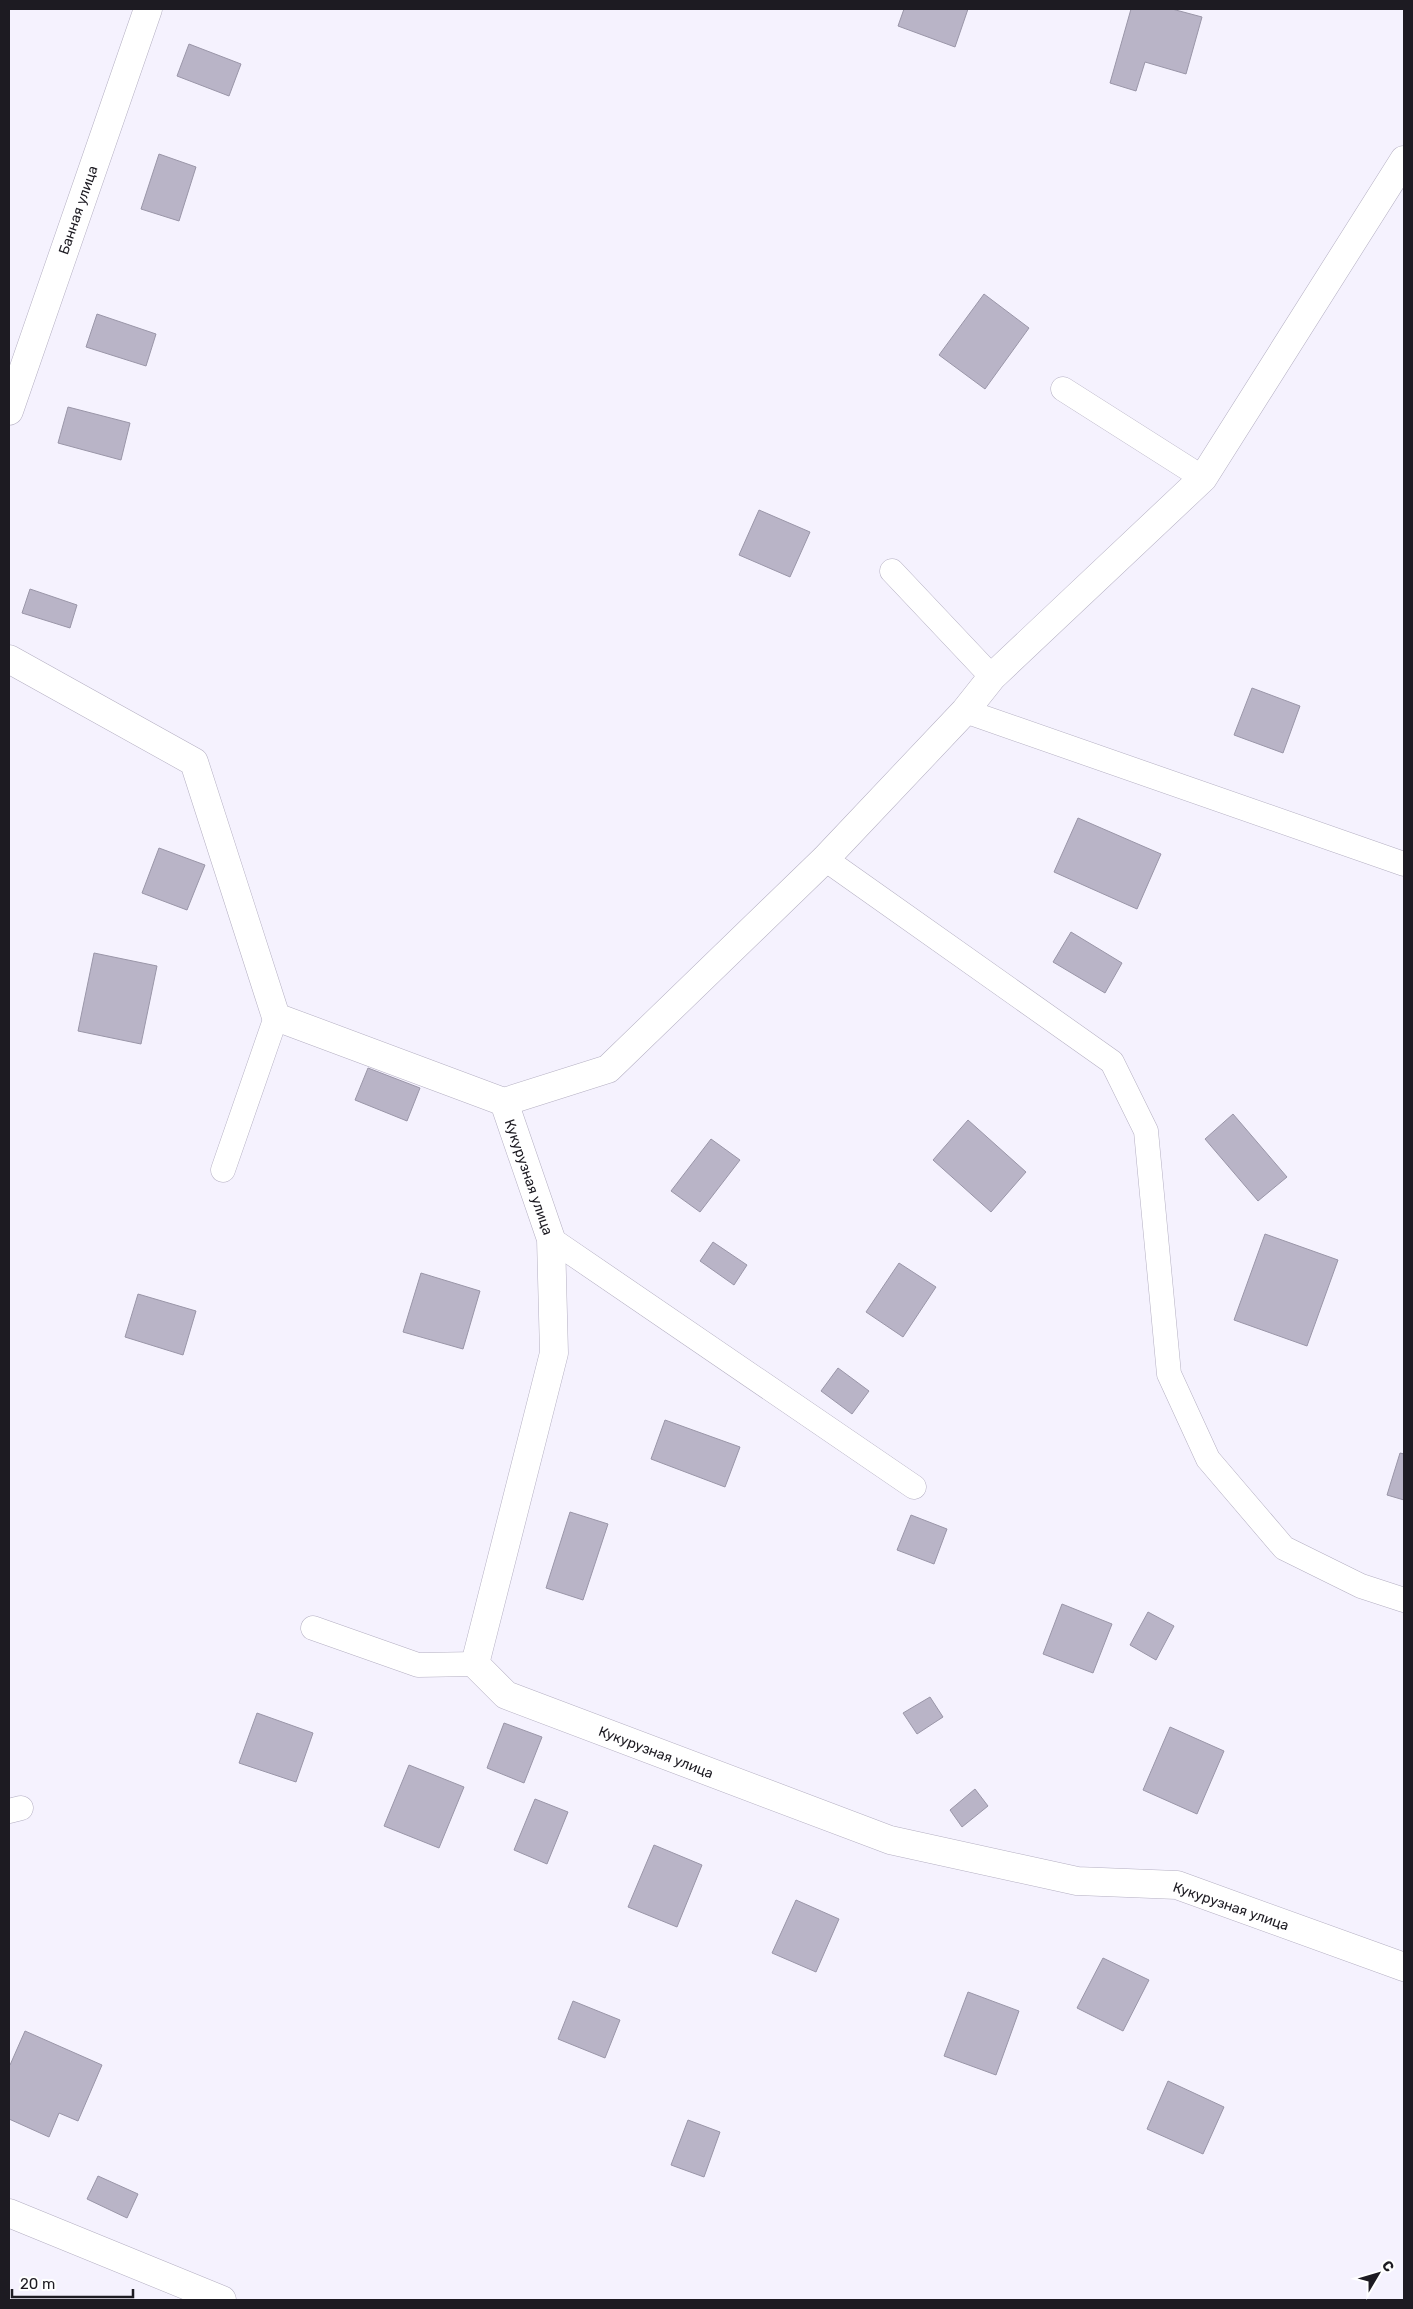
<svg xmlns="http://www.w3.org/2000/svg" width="1413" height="2309" font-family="Rubik,sans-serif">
<rect width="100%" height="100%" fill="#f5f2fe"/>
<g fill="#b9b4c7" stroke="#9a96a8">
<polygon points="904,9 968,9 955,47 898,26"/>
<polygon points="1131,9 1172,9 1202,17 1186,74 1145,62 1136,91 1110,83"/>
<polygon points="189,44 241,64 229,96 177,76"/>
<polygon points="159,154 196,167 179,221 141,209"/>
<polygon points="984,294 1029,328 985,389 939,355"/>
<polygon points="97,314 156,334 146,366 86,347"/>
<polygon points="68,407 130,423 121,460 58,443"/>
<polygon points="759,510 810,532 790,577 739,555"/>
<polygon points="30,589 77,605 70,628 22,613"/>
<polygon points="1252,688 1300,706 1283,753 1234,735"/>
<polygon points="1078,818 1161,854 1137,909 1054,872"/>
<polygon points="159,848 205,865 187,910 142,893"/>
<polygon points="1071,932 1122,963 1105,993 1053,962"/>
<polygon points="94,953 157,966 141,1044 78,1031"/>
<polygon points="368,1068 420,1088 407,1121 355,1100"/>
<polygon points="1233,1114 1287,1177 1258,1201 1205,1139"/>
<polygon points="968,1120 1026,1172 991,1212 933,1160"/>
<polygon points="711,1139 740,1160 700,1212 671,1191"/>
<polygon points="1265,1234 1338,1260 1307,1346 1234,1320"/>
<polygon points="713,1242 747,1265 734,1285 700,1261"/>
<polygon points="899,1263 936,1287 903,1337 866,1312"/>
<polygon points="421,1273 480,1291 463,1349 403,1332"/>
<polygon points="138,1294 196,1311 183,1355 125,1337"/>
<polygon points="838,1368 869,1391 852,1414 821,1391"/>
<polygon points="665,1420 740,1447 725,1487 651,1459"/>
<polygon points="1400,1453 1404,1454 1404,1500 1387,1495"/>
<polygon points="570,1512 608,1524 583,1600 546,1588"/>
<polygon points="911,1515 947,1529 934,1564 897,1550"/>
<polygon points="1062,1604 1112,1624 1093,1673 1043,1654"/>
<polygon points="1148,1612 1174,1626 1156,1660 1130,1645"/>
<polygon points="930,1697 943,1717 917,1734 903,1713"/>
<polygon points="257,1713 313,1733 296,1782 239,1763"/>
<polygon points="504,1723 542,1737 524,1783 487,1768"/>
<polygon points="1170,1727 1224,1751 1197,1814 1143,1790"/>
<polygon points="409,1765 464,1787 439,1848 384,1826"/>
<polygon points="975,1789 988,1806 962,1827 950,1810"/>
<polygon points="535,1799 568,1812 547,1864 514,1850"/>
<polygon points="654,1845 702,1865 677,1927 628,1907"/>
<polygon points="796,1900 839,1919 816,1972 772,1953"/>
<polygon points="1103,1958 1149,1980 1123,2031 1077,2008"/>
<polygon points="968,1992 1019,2011 996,2075 944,2056"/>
<polygon points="573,2001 620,2020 605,2058 558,2039"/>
<polygon points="25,2031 102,2065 78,2121 59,2113 49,2137 9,2119 9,2065 10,2065"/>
<polygon points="1168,2081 1224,2107 1203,2154 1147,2129"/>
<polygon points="688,2120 720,2132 704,2177 671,2165"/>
<polygon points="98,2176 138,2194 127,2218 87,2199"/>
</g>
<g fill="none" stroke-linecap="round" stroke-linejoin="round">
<defs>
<g id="lane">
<polyline points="1063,389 1203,478"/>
<polyline points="892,571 992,677"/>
<polyline points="965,711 1404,864"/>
<polyline points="825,859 1112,1062 1146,1131 1169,1374 1208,1459 1284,1548 1361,1586 1404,1600"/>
<polyline points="223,1170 276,1017"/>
<polyline points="551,1239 914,1487"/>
<polyline points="313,1628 418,1665 475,1664"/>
<polyline points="9,1811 21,1808"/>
</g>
<g id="street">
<polyline points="9,411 148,9"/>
<polyline points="9,659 194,762 276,1017 504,1102 608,1069 825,859 965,711 992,677 1203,478 1404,160"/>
<polyline points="504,1102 551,1239 554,1353 475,1664 506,1695 890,1840 1077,1881 1177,1885 1404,1967"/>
<polyline points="9,2213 222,2300"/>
</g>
</defs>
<use href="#lane" stroke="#b4afc2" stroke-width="25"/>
<use href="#street" stroke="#b4afc2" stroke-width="29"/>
<use href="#lane" stroke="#fff" stroke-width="24"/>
<use href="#street" stroke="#fff" stroke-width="28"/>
</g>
<g text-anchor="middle" stroke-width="4" stroke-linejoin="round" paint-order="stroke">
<g font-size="14" fill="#1d1b22" stroke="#fff">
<text transform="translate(78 210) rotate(-71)" y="5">Банная улица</text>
<text transform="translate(529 1177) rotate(71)" y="5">Кукурузная улица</text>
<text transform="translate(656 1752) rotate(21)" y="5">Кукурузная улица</text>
<text transform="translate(1231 1906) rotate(19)" y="5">Кукурузная улица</text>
</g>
</g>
<rect width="1413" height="2309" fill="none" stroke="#1d1b22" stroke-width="20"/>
<g transform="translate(1378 2274) rotate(52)" stroke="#ffffff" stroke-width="4" paint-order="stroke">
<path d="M0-4L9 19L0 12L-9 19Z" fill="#1d1b22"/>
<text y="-8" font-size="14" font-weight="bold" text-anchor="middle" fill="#1d1b22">С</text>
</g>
<path d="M12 2289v8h121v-8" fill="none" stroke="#1d1b22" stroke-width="2.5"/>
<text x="20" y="2289" font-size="15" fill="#1d1b22" stroke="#ffffff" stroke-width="4" paint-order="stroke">20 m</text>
</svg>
